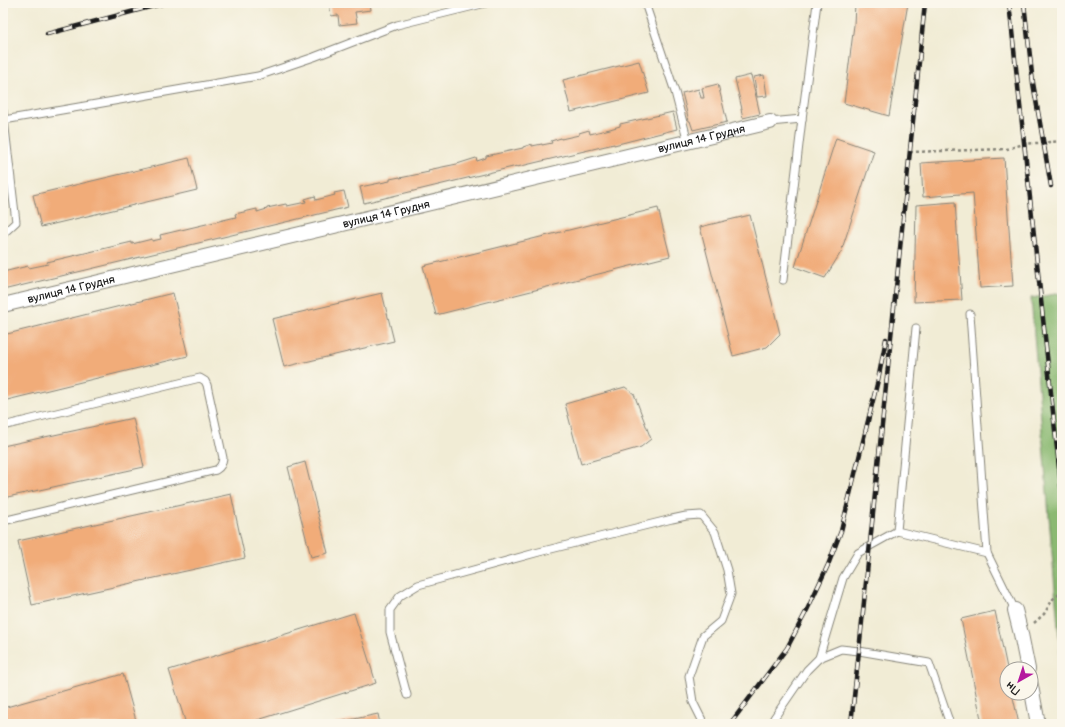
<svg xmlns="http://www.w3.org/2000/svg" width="1065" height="727" font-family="'Balsamiq Sans',sans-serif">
<rect width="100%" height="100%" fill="#fbf7ec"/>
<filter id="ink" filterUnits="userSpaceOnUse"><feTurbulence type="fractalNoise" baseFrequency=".025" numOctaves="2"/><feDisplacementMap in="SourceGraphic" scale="8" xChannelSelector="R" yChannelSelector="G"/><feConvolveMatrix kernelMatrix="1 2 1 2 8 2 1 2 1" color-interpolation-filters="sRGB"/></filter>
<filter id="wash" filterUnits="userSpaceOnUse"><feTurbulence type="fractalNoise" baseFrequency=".012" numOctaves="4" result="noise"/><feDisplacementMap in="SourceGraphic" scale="16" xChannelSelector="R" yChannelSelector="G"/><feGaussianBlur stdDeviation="0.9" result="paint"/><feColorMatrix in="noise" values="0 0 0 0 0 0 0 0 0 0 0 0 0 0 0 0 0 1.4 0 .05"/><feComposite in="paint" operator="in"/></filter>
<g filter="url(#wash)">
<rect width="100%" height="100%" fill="#f1ecd5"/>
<polygon fill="#8bb972" stroke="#546a47" points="1062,293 1062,674 1031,298"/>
<g id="blocks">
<g fill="#f1ac79">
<polygon points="329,3 370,3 371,10 355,12 357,23 339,25 338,15 331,16"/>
<polygon points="855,3 908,3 889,116 844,103 854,25"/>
<polygon points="639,61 649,93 571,112 563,80"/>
<polygon points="751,75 760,114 743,118 741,109 742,109 735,79"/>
<polygon points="764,75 767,96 757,97 754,77"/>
<polygon points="718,84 727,122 693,130 690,121 689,121 682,93 699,89 701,98 704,98 702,88"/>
<polygon points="673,112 677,129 614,145 614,144 517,167 517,166 364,203 360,187 390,181 390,179 400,177 400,178 429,172 428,170 457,164 476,158 477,161 486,158 486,156 523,148 523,147 532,144 532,146 542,144 542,145 552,143 551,141 561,138 561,139 579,135 579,133 589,130 590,134 610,129 620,126 620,124"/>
<polygon points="836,138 874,151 841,252 825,278 795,267"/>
<polygon points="189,158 197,190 41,227 33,195"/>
<polygon points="1004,158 1013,286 980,288 973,193 923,197 921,163"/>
<polygon points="344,191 348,207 3,290 3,272 28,266 29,268 48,264 47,262 132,242 132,244 152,239 152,241 161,239 160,235 236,217 235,214 257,209 257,212 267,209 267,208 286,204 287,206 306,202 305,199 315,196 316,200 335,195 334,193"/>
<polygon points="955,202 962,300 914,302 916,205"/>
<polygon points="658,208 670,256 436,315 423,266"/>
<polygon points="750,215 780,334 767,347 733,356 700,227"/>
<polygon points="173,293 188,356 3,401 3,335"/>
<polygon points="382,293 394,341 284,367 272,319"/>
<polygon points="625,387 634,394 651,439 641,447 581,464 565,404"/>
<polygon points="133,418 144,467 3,498 3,446"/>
<polygon points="305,462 328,553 311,557 288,467"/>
<polygon points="231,494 245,558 32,605 18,541"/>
<polygon points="995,611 1007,668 1007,693 1012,693 1019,724 982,724 961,619"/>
<polygon points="354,613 376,683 245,724 186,724 169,670"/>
<polygon points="123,674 137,724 3,724 3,708"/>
<polygon points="378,714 380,724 335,724 335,723"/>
</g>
</g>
</g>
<g filter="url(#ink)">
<use href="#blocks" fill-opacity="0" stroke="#868478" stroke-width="1"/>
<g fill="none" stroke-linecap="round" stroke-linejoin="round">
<defs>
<g id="service">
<polyline points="645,3 675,92 688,142"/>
<polyline points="3,111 16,222 3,234"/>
<polyline points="4,120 258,76 314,57 397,25 486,3"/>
<polyline points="770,122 802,119 817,3"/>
<polyline points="783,280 802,119"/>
<polyline points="970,314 987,553 1015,610"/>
<path d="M3,426L200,378L205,381L207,385L223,458C222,464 221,467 216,470L3,521"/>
<polyline points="897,531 987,553"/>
<polyline points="819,658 843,578 858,553 870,546 897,531 916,328"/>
<polyline points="407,695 390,632 390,610 400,596 418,585 539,552 672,519 686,516 701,515 715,532 727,570 731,594 721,621 703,636 689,676 693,702 704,724"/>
<polyline points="772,724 774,718 807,670 819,658 841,649 859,651 929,663 950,724"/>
</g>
<g id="minor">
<path id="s1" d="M3,305L770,122"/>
<polyline points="1015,610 1021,634 1028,669"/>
<polyline points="1031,686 1038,724"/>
</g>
</defs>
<use href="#service" stroke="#868478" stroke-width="9"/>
<use href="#minor" stroke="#868478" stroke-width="16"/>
<g stroke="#868478" stroke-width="2.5" stroke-dasharray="3 3" stroke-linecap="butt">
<polyline points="910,152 1007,149 1024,144 1062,141"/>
<polyline points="1034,623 1044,614 1053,599 1062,592"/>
</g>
<use href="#service" stroke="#fff" stroke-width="7"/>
<use href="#minor" stroke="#fff" stroke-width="14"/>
<defs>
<g id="rail">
<polyline points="1009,3 1062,495"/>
<polyline points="1024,3 1033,83 1051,186"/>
<polyline points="47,34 165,3"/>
<polyline points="730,724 787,648 807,610 828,565 841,531 878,380 886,339"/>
<polyline points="851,724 859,651 925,3"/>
</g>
</defs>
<use href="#rail" stroke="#1c1c1c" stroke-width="4.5"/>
<use href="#rail" stroke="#fbf7ec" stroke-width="3" stroke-dasharray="9" stroke-linecap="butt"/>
</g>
</g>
<g text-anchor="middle" stroke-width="3.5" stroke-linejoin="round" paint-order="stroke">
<g font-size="11" fill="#1c1c1c" stroke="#fbf7ec">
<text dy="4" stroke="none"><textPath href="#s1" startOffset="718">вулиця 14 Грудня</textPath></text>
<text dy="4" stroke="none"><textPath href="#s1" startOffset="394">вулиця 14 Грудня</textPath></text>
<text dy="4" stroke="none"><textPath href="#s1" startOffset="70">вулиця 14 Грудня</textPath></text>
</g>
</g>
<rect width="1065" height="727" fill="none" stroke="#fbf7ec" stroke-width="16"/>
<g transform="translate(1019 681) rotate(219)"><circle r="19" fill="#fbf7ec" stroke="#a29f99"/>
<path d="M0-3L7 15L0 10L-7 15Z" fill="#b5179e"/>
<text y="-6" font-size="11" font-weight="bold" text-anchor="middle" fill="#1c1c1c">Пн</text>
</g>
</svg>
